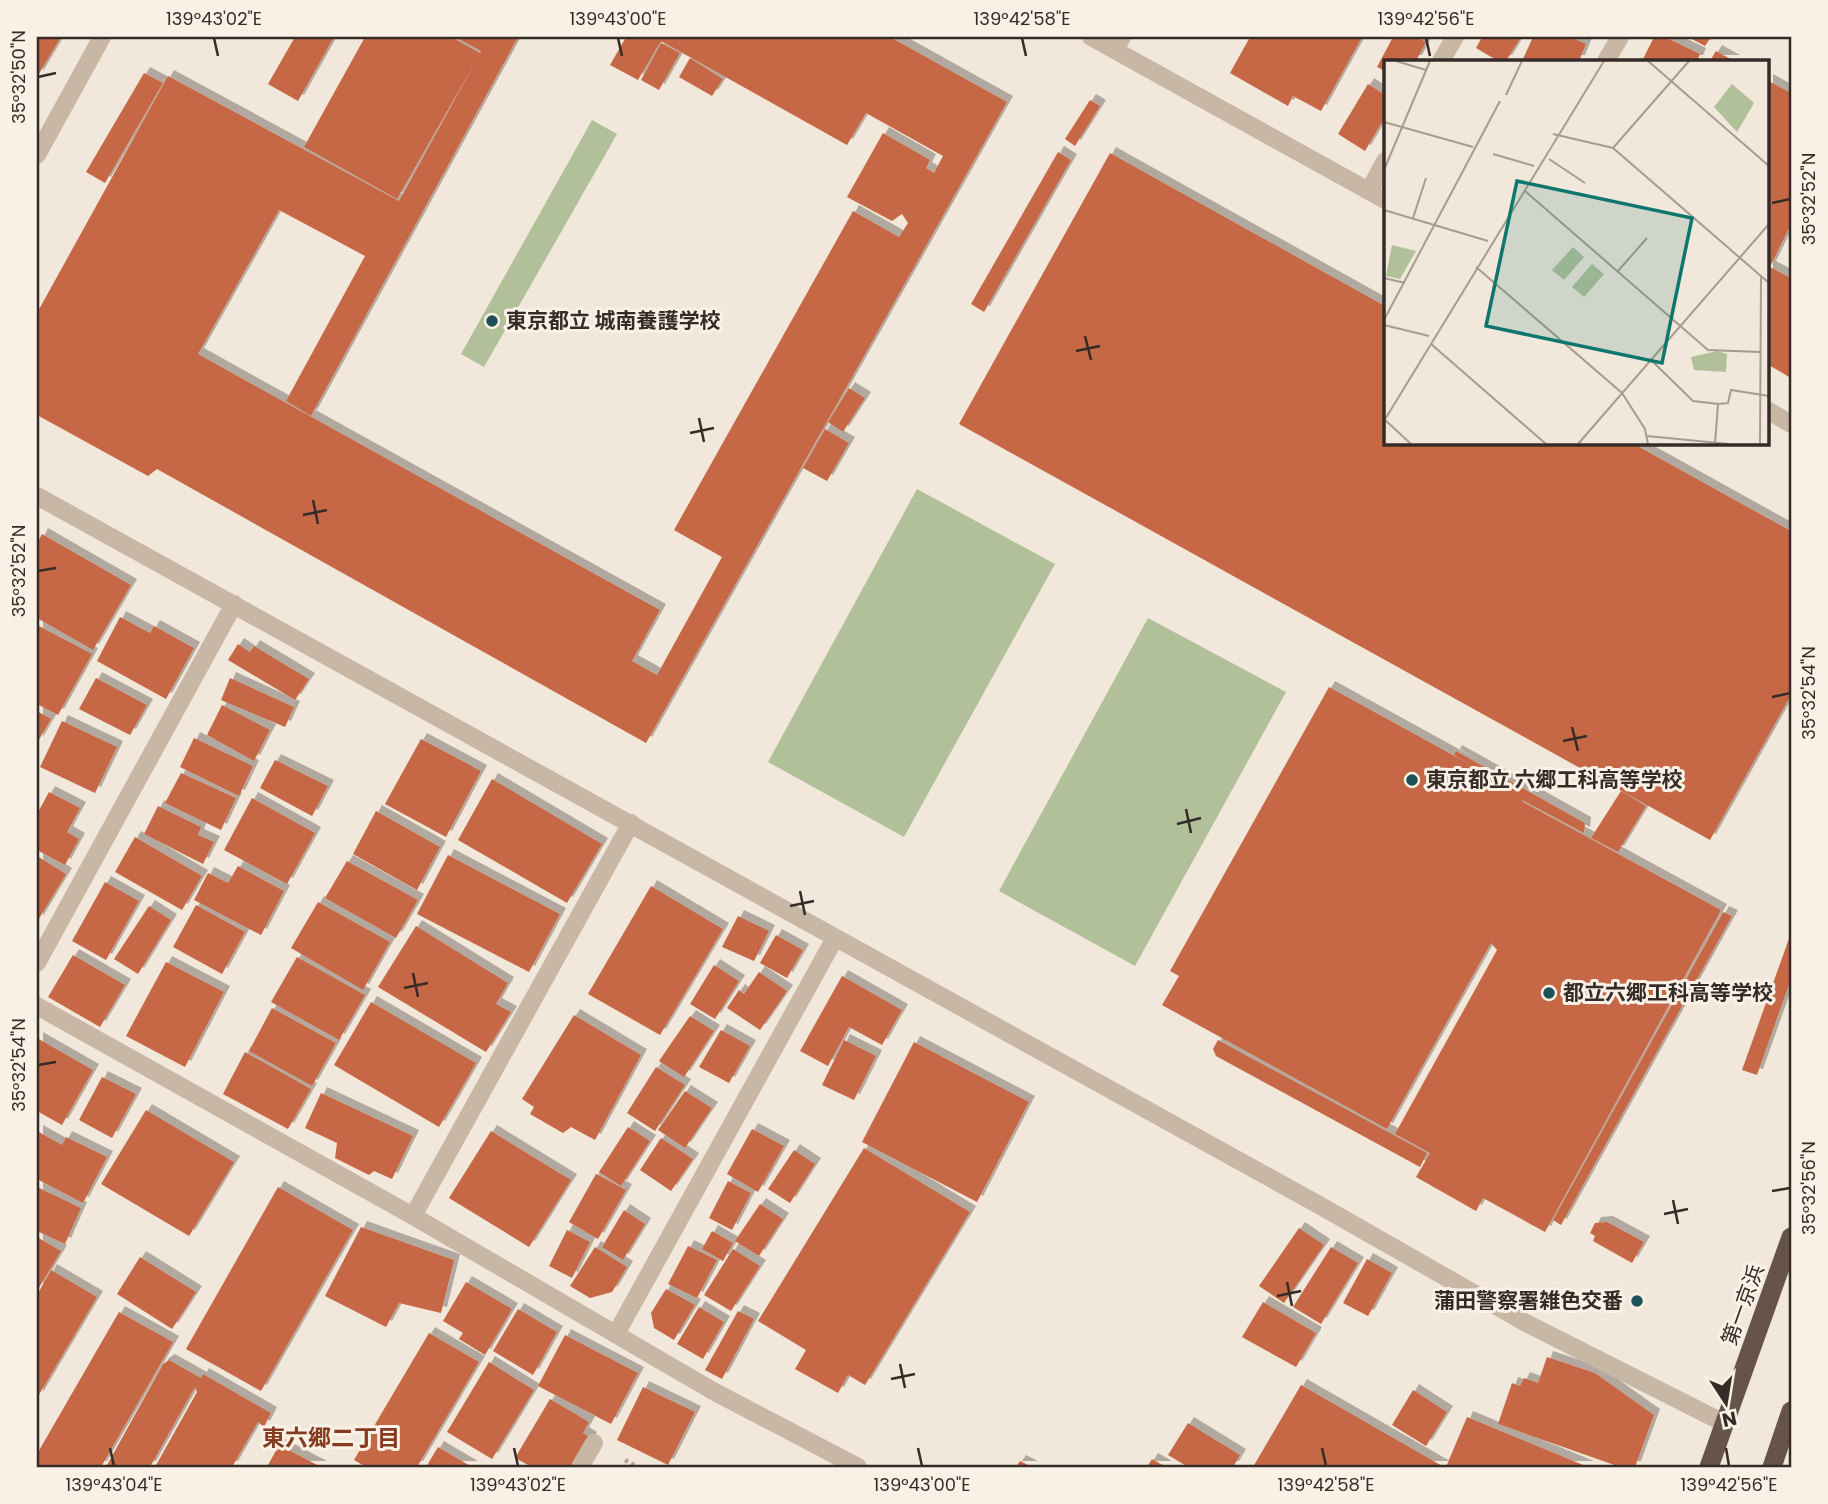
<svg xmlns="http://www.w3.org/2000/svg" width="1828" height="1504" font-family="Poppins,'Noto Sans JP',sans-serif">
<defs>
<filter id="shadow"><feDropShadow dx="6" dy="-6" stdDeviation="0" flood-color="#0004"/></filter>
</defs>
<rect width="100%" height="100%" fill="#f1e7da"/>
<g fill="#b2c09a">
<polygon points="592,120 617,134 484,367 461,354"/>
<polygon points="917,489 1055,564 904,837 768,762"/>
<polygon points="1148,618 1286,692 1135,966 999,891"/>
</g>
<g fill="#c66744" filter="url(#shadow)">
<polygon points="37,37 61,37 37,77"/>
<polygon points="295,37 334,37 298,101 268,84"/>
<polygon points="365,37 451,37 480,53 481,51 455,37 518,37 311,416 286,401 365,256 279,210 198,354 660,610 632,661 657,675 722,557 674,530 853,211 899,237 908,223 902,214 892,221 847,197 883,133 930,160 926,168 934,173 943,156 866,113 847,145 661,41 638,80 610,65 626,37 890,37 1007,102 646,743 157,469 148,476 37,415 37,313 168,76 399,201 477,59 397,199 304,147"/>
<polygon points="1250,37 1362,37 1321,111 1293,96 1288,106 1230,73"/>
<polygon points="1393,37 1417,37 1426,42 1416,61 1385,61 1385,71 1377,67"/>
<polygon points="1482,37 1521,37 1506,61 1498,61 1476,48"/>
<polygon points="1533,37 1570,37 1586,44 1579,61 1522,61"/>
<polygon points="1654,37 1665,37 1700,54 1697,61 1642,61"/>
<polygon points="1688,37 1711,37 1705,46"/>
<polygon points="661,43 680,53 659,90 641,80"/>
<polygon points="1716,51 1734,61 1710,61"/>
<polygon points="690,58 723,79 712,96 679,77"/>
<polygon points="144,73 163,83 105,183 86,172"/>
<polygon points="1767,80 1791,93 1791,224 1770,267 1791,278 1791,378 1767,364"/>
<polygon points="1368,84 1385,95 1385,117 1365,151 1338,134"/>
<polygon points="1090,100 1100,106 1075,146 1065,139"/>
<polygon points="1058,152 1071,160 984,312 971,304"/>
<polygon points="1110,153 1385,306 1385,443 1632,443 1791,531 1791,695 1710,840 959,424"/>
<polygon points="849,388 865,398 843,432 828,422"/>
<polygon points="825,429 849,443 827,481 803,468"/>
<polygon points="42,534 131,585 93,650 37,618 37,544"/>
<polygon points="120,617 150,633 154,626 194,648 166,699 97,661"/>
<polygon points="37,625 92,654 58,715 37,704"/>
<polygon points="238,644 250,652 254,646 309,679 295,700 228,660"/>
<polygon points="96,678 147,705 130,735 79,709"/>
<polygon points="230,678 294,707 285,727 221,700"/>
<polygon points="1329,687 1471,765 1454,755 1456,751 1585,823 1584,833 1522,800 1523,802 1721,910 1545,1232 1483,1198 1476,1211 1416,1177 1430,1153 1395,1134 1497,950 1491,943 1387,1129 1162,1005 1179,976 1170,971"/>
<polygon points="222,705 270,730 254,761 207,735"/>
<polygon points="37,711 51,719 37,743"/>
<polygon points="62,721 117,747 95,793 40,767"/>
<polygon points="194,738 253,766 239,796 180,767"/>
<polygon points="421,739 481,771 446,837 385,804"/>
<polygon points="275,760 328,786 312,816 260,788"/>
<polygon points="181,773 236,798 221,830 165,803"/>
<polygon points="492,779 602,844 567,903 458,840"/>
<polygon points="1621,791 1646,806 1618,852 1591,838"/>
<polygon points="49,792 80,808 67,832 79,839 65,865 37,850 37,814"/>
<polygon points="252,798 315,833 287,884 224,850"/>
<polygon points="158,806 201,827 198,835 214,842 203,864 144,834"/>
<polygon points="376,811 440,847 417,890 353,854"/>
<polygon points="135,837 202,876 182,910 115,872"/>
<polygon points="448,855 560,914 529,972 417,914"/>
<polygon points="37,856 66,874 37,922"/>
<polygon points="347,861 418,900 396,938 325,898"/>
<polygon points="238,866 284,891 261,935 194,900 208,873 228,883"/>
<polygon points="105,882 139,901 106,960 72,941"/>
<polygon points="651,886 723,929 660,1035 588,994"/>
<polygon points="318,902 390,942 363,990 291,948"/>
<polygon points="196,905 245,932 222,974 173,947"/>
<polygon points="149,906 171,920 138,974 114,959"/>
<polygon points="1723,912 1732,916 1561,1225 1553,1220"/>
<polygon points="738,916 769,931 754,961 722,947"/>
<polygon points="416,926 508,983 496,1004 511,1012 486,1052 378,987"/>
<polygon points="1791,933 1791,979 1757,1075 1742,1070"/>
<polygon points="776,935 803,950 787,978 760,963"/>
<polygon points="73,955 125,985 100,1027 48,997"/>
<polygon points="297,957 365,995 339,1040 271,1002"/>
<polygon points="166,962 224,992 185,1067 126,1036"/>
<polygon points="714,965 739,981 715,1019 690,1004"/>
<polygon points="759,972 787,991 760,1030 727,1008 739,990 744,994"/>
<polygon points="842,976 902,1010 882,1045 849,1027 828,1066 800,1051"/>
<polygon points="371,1002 476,1063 439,1127 334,1065"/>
<polygon points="272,1008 336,1043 312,1086 249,1051"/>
<polygon points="574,1015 641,1055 595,1140 571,1127 563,1133 530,1114 534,1107 522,1099"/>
<polygon points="690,1016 714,1031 684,1077 659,1061"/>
<polygon points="721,1030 750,1046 729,1083 699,1067"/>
<polygon points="37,1038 93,1070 62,1125 37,1111"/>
<polygon points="844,1040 876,1056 854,1100 822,1085"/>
<polygon points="1218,1040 1427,1153 1420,1167 1216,1056 1213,1049"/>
<polygon points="914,1042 1029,1102 977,1202 862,1142"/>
<polygon points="245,1052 311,1089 288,1129 223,1094"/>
<polygon points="656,1067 685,1085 655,1131 627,1113"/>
<polygon points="102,1077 136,1094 112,1138 79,1120"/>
<polygon points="685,1091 712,1108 685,1148 658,1130"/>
<polygon points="321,1093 413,1136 392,1179 374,1171 369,1175 335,1158 337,1143 305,1128"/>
<polygon points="146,1110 234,1162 189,1236 101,1184"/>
<polygon points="628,1127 650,1141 621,1186 599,1172"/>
<polygon points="752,1129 784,1146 758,1192 727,1174"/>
<polygon points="37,1131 62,1145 66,1137 107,1157 83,1203 37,1179"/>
<polygon points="491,1131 571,1180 529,1247 449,1198"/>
<polygon points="661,1138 693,1159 671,1191 640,1170"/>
<polygon points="864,1148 970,1212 865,1385 848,1375 838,1393 795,1369 806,1350 758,1321"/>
<polygon points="794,1150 815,1164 790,1203 768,1189"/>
<polygon points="596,1174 626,1190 598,1239 569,1222"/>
<polygon points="728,1181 751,1193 732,1230 709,1218"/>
<polygon points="37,1187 81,1208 65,1244 37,1231"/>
<polygon points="278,1187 353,1230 261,1391 186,1349"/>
<polygon points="760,1204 783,1219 759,1256 735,1241"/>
<polygon points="624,1210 645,1224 623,1260 602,1247"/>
<polygon points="1607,1222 1644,1242 1632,1263 1593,1241 1595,1236 1590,1233 1595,1223"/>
<polygon points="361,1227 454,1260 441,1313 399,1303 386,1327 325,1296"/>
<polygon points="1299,1228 1324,1245 1284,1303 1259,1286"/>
<polygon points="567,1230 590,1242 572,1278 549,1266"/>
<polygon points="712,1231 733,1243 723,1261 702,1249"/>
<polygon points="37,1237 61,1251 37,1291"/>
<polygon points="688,1246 717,1260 697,1298 668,1284"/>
<polygon points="595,1247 627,1267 612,1292 590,1298 570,1286"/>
<polygon points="1331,1247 1358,1263 1321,1324 1293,1307"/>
<polygon points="733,1249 760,1266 731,1311 704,1295"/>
<polygon points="140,1257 196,1292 172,1329 117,1294"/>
<polygon points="1367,1259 1392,1273 1368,1316 1343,1303"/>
<polygon points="51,1270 97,1297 37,1398 37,1295"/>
<polygon points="466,1282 512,1309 485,1355 459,1339 463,1333 443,1321"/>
<polygon points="666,1289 695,1305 674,1340 654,1328 651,1313"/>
<polygon points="1263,1302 1316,1333 1296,1367 1242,1337"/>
<polygon points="699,1307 724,1322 703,1359 677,1344"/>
<polygon points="518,1309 557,1332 533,1375 493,1351"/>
<polygon points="738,1311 754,1319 722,1379 705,1370"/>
<polygon points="119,1312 173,1342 101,1467 37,1467 37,1454"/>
<polygon points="429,1333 479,1362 417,1467 366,1467 354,1460"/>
<polygon points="565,1335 638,1373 611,1424 538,1386"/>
<polygon points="1547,1357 1595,1373 1654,1415 1635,1467 1620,1467 1498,1424 1512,1383 1520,1386 1524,1378 1538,1383"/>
<polygon points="169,1360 201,1378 203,1374 271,1413 264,1427 258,1422 232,1467 155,1467 197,1392 195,1387 150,1467 106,1467 163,1364"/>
<polygon points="489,1362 534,1390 492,1459 447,1432"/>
<polygon points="1301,1385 1444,1467 1253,1467"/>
<polygon points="643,1387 695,1412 668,1465 617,1440"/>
<polygon points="1413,1390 1447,1412 1426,1446 1392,1425"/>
<polygon points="550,1399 589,1422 583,1433 591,1438 574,1467 532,1467 515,1458"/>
<polygon points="1467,1417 1588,1467 1446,1467"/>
<polygon points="1188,1423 1240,1455 1233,1467 1188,1467 1168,1455"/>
<polygon points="279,1445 321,1467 267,1467"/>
<polygon points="438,1447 472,1467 426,1467"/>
<polygon points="1152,1459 1166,1467 1147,1467"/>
<polygon points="1020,1461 1032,1467 1016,1467"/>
</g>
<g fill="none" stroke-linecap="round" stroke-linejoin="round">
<polyline stroke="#b5a190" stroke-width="4.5" stroke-dasharray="3.5 3.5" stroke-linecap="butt" points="625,1460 637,1467"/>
<g stroke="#c9b7a6" stroke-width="18">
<polyline points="1115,50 1122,37"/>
<polyline points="1441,61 1455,37"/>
<polyline points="1606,61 1620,37"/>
<polyline points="1369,191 1385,161"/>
<polyline points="37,963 234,604"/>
<polyline points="37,1006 413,1216 713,1391 858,1467"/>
<polyline points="616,1334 835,938"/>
<polyline points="580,1467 594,1443"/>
</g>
<g stroke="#c9b7a6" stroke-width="18">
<polyline points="1091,37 1385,200"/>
<polyline points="37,155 102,37"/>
<polyline points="1767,410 1791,424"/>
<polyline points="37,496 1319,1205 1526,1323 1724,1423"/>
<polyline points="413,1216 631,823"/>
</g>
<g stroke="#66544b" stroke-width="19">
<polyline points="1709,1467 1791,1237"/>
<polyline points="1772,1467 1791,1411"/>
</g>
</g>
<path fill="none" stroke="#352c27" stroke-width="2.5" d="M214,38L218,56M618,38L622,56M1022,38L1026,56M1426,38L1430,56M38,77L56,73M1772,203L1790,199M1085,336L1091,360M1076,351L1100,346M699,418L704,442M690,433L714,428M313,500L318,524M303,515L327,510M38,571L56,568M1772,697L1790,693M1572,727L1578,751M1563,741L1587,736M1186,809L1191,833M1177,824L1201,818M800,891L805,915M790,906L814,901M413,973L418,997M404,988L428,983M38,1065L56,1062M1772,1191L1790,1188M1673,1200L1678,1224M1664,1214L1688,1209M1287,1282L1292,1306M1277,1296L1301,1291M900,1364L905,1388M891,1379L915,1374M110,1448L114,1466M514,1448L518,1466M918,1448L922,1466M1322,1448L1326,1466M1726,1448L1729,1466"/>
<g fill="#1d5157" stroke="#f9f1e6" stroke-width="2.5">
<circle cx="492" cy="321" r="7"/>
<circle cx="1412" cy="780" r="7"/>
<circle cx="1549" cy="993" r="7"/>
<circle cx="1637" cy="1301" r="7"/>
</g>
<g text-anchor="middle" stroke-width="6" stroke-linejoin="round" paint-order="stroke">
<g font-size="21" font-weight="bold" fill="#352c27" stroke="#f9f1e6" text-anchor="start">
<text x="506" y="328">東京都立 城南養護学校</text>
<text x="1426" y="787">東京都立 六郷工科高等学校</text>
<text x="1563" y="1000">都立六郷工科高等学校</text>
<text x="1623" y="1308" text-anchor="end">蒲田警察署雑色交番</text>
</g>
<g font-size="21" fill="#352c27" stroke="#f9f1e6">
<text transform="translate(1743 1305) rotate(-70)" y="7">第一京浜</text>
</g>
<g font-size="23" font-weight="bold" fill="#843b20" stroke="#f9f1e6">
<text x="331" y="1446">東六郷二丁目</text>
</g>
</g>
<g transform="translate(1384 60)">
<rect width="385" height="385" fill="#f1e7da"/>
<path d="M348,24L370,43L353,72L330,47ZM8,185L32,191L16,219L2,216ZM189,187L200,197L180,220L168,210ZM208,204L220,214L200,237L188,227ZM333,291L343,294L342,312L310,310L307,297Z" fill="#b2c09a"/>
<path fill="none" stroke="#a69c92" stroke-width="2" d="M12,1L42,10M264,1L385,106M122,35L138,1M0,62L89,87M169,74L229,88L385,223M229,88L305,1M109,94L150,106M165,99L201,123M0,110L46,1M141,131L324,290L376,292M0,150L104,181M29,158L42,118M92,207L238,333L261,369L264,384M234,211L263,178M0,218L21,223M0,260L116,41M0,265L45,276M47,284L162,384M267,300L309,341L334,344L331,384M334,344L344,343L347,330L385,336M0,359L27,384M0,361L220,1M263,376L345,384M194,384L385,164M376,384L377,216"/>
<path fill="#0f766e" fill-opacity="0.15" stroke="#0f766e" stroke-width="3.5" d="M133,121L308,158L278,303L102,266Z"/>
<rect width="385" height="385" fill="none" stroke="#352c27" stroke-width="3.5"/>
</g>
<rect width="1828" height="1504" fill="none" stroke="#f9f1e6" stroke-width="77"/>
<g transform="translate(1726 1403) rotate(168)" stroke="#f9f1e6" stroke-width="5" paint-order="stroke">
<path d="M0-5L12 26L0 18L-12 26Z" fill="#352c27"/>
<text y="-10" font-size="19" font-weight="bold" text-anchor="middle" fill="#352c27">N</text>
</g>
<rect x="38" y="38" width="1752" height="1428" fill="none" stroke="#352c27" stroke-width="2.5"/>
<g font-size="18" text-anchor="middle" fill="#352c27">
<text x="214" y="25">139°43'02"E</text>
<text x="618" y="25">139°43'00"E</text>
<text x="1022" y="25">139°42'58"E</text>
<text x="1426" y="25">139°42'56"E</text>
<text transform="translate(19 77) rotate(-90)" y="6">35°32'50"N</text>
<text transform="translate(1809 199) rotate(-90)" y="6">35°32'52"N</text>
<text transform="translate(19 571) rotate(-90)" y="6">35°32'52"N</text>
<text transform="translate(1809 693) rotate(-90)" y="6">35°32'54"N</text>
<text transform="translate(19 1065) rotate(-90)" y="6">35°32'54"N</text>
<text transform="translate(1809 1188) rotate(-90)" y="6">35°32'56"N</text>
<text x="114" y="1491">139°43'04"E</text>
<text x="518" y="1491">139°43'02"E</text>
<text x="922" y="1491">139°43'00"E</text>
<text x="1326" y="1491">139°42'58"E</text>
<text x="1729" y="1491">139°42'56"E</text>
</g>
</svg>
